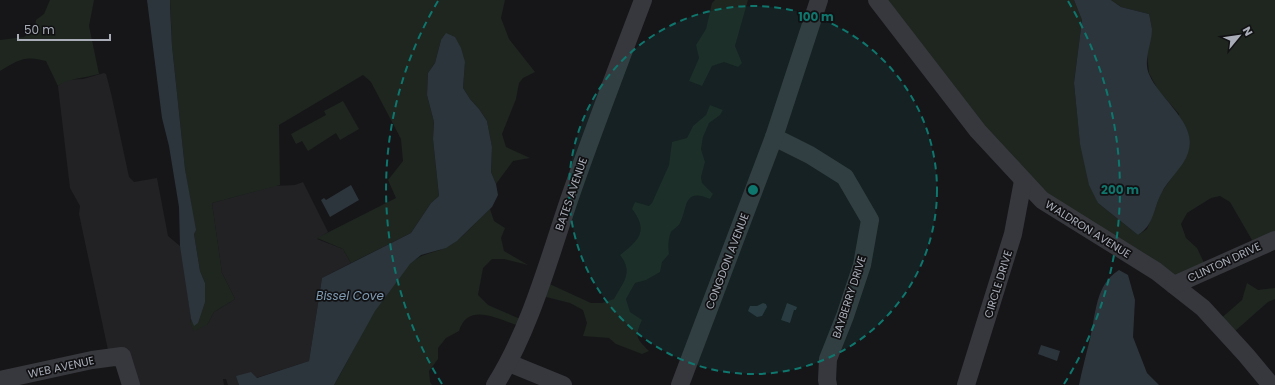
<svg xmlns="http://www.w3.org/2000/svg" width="1275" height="385" font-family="Poppins,sans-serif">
<rect width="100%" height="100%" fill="#161618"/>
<polygon fill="#222225" points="104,73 106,74 111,93 129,177 134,182 157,178 168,236 180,246 182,249 191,319 190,323 207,325 214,312 235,299 222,273 212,203 274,186 295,185 303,182 328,232 317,239 343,249 351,263 322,278 309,361 256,378 237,376 239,385 228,385 226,379 223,379 224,385 126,385 108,350 79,214 80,206 70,188 58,86 66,80 83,79"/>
<g fill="#1e261f">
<path d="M50,0H94L89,26L99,74C85,78 69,78 58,86L46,61C25,55 18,60 0,71V40L24,37L35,28L36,20L44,14Z"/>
<polygon points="170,0 505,0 501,18 509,39 535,72 523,78 519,83 516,99 502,134 506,147 530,158 513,161 496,184 491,172 492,147 487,121 479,109 470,99 463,88 465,62 441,40 435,63 428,73 427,95 434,122 433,139 439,196 431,203 411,233 351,263 343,249 317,238 396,198 388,180 403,161 401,139 371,82 363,75 279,125 280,185 212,203 222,273 235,299 214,312 207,325 194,331 190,323 191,319 194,325 205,283 200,271 194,234 195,230 185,169 172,46"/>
<polygon points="715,0 748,0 735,46 742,63 738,67 724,62 712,66 702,86 689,81 699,58 696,45 706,29 712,3"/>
<polygon points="878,0 1074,0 1082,20 1074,83 1080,143 1098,203 1138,235 1147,229 1161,193 1175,173 1179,114 1158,90 1149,73 1147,54 1152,29 1149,14 1121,7 1111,0 1275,0 1275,239 1256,247 1230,202 1220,196 1211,198 1187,213 1181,224 1186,238 1197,248 1207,269 1176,284 1040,197"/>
<polygon points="343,101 359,129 340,140 336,133 308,151 302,141 296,144 291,134 326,115 324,111"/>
<path d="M710,105L723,110L720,115L709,123L703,137L701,149L705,162L701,177L702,183L713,194L710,199C683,187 688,208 680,223C678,227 673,229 671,232C668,239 668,247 669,254L662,262L660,272L646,280L635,283L626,299L630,312L642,320C634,337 637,339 649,351L642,354L616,344L609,338L583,336L587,323L583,310L570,303L538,295L543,281L591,303H602L614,299C623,282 634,273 620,255C639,240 649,231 632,209L635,202L649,206L652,203L669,165L672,142L687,138L693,126L706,115Z"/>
<path d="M490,209L494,221L505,228L501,238L504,251L528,265L504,259H492L483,268L478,295L488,305L525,321L520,326C499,320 468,301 459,331L446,338L438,348V359L429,371L430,382L432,385H334C357,347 378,294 411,263C422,253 434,253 447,247C462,240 477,220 490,209Z"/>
<polygon points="1247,283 1258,290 1275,288 1275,299 1268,302 1234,332 1218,321 1242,300"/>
</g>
<g fill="#2c353c">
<polygon points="147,0 170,0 170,6 172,46 185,169 196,230 194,234 200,271 205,283 205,302 198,323 194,326 191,319 180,246 179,207 169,146 162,118"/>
<path d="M1074,0H1111L1121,7L1149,14C1150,18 1151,24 1152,29C1152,44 1143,59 1149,74C1159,99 1199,124 1188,153C1183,168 1168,179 1161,194C1153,210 1154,225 1138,235L1098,203L1089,185L1080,144L1074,83L1082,20Z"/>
<polygon points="446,33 455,37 461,48 465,62 463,88 470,99 479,109 487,121 492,147 491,172 496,184 498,195 492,207 457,241 446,248 421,255 410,264 375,311 334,385 239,385 236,376 251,372 257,378 309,361 322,278 411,233 431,203 439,196 433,139 434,122 427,95 428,73 435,63 441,40"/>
<polygon points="351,185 359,200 330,217 321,200 324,198 326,200"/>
<path d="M1119,270L1128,275L1135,300L1133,337L1147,373L1159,385H1079C1082,370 1086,355 1090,339C1096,314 1095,285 1119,270Z"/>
<polygon points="763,303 766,304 767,307 762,316 757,317 748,311 750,306 757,306"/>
<polygon points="787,303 797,307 796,310 794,310 790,323 781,320"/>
<polygon points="1041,345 1060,351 1057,361 1038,354"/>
</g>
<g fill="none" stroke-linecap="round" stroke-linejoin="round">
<g stroke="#37383d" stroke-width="18">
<polyline points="877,0 978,131 1042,200 1156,271 1203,308 1246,355 1271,385"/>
<polyline points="774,137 810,155 845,177 870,220 862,265 845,316 828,359 827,380 828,385"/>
<polyline points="1174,285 1275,240"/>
<polyline points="509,363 563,385"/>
<polyline points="0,380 92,360 122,356 131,385"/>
<path d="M495,385C529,332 549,259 569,200C592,133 618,66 643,0"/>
<polyline points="680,385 774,137 819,0"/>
<polyline points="966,385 1013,234 1023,181"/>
</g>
</g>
<circle cx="753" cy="190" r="184" fill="#0f766e" fill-opacity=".12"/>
<g fill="none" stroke="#0f766e" stroke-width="2" stroke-dasharray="7 5">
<circle cx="753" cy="190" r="184"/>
<path d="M442 384A367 367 0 0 1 438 1M1068 1A367 367 0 0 1 1064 384"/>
</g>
<g text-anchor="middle" stroke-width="3.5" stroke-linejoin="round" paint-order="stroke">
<g font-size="11" fill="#a8adb8" stroke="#111113">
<text transform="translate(571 194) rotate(-71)" y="4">BATES AVENUE</text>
<text transform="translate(1088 229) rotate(32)" y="4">WALDRON AVENUE</text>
<text transform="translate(727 261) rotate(-69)" y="4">CONGDON AVENUE</text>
<text transform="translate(1224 262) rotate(-25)" y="4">CLINTON DRIVE</text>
<text transform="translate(998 284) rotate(-73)" y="4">CIRCLE DRIVE</text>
<text transform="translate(849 297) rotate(-72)" y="4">BAYBERRY DRIVE</text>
<text transform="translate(61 367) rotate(-12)" y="4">WEB AVENUE</text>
</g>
<g font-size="12" font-style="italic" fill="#7f9bb3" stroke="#111113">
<text x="350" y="300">Bissel Cove</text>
</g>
</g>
<circle cx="753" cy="190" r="6" fill="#0f766e" stroke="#111113" stroke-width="2"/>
<g font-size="12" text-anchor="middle" font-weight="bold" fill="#0f766e" stroke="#111113" stroke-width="3.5" stroke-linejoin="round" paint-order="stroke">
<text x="816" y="21">100 m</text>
<text x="1120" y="194">200 m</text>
</g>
<g transform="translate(1239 36) rotate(61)" stroke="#111113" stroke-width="3" paint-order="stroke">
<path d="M0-3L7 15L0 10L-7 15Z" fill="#a8adb8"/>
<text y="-6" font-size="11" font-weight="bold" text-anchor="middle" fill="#a8adb8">N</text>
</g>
<path d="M18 34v6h92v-6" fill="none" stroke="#a8adb8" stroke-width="2"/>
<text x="24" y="34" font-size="12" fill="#a8adb8" stroke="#111113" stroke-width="3" paint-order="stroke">50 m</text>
</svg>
